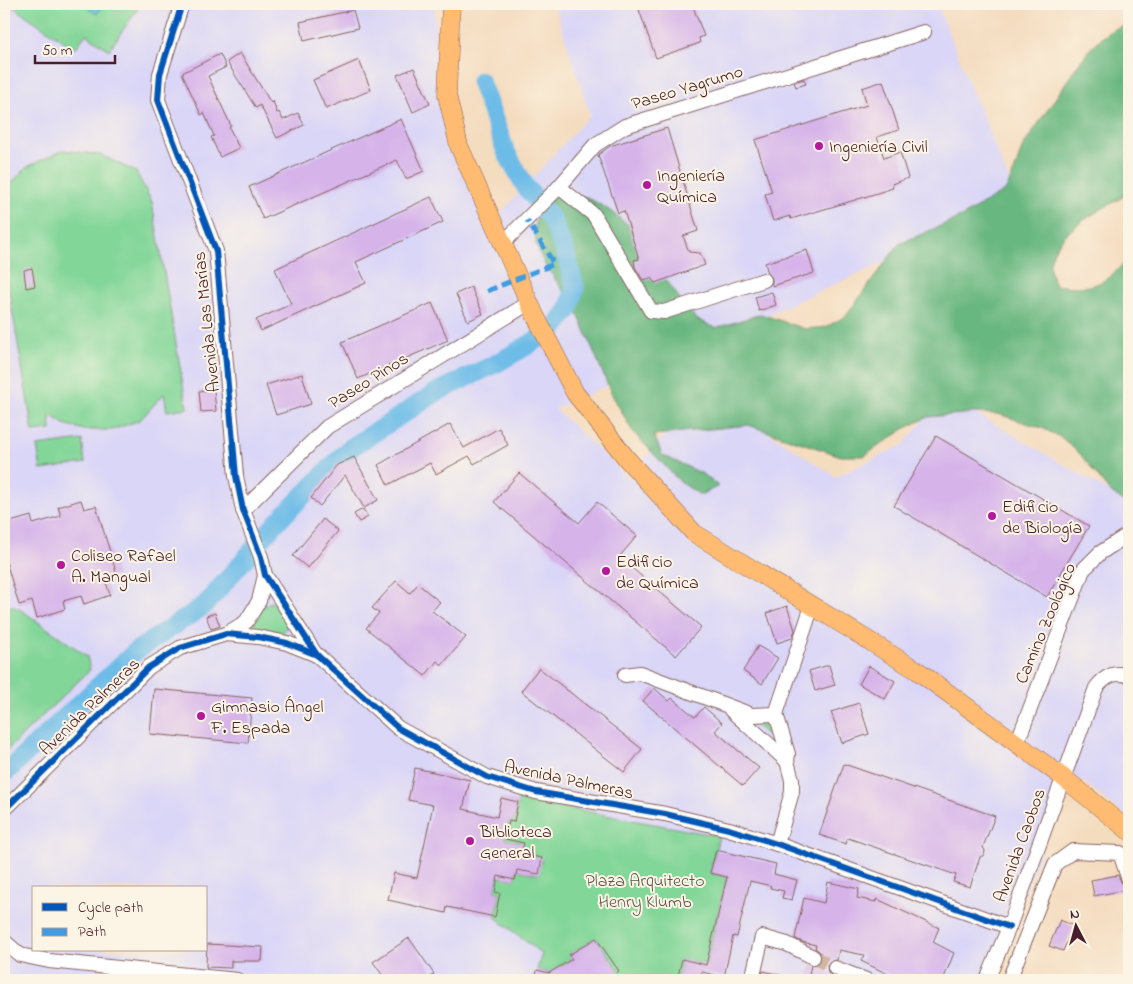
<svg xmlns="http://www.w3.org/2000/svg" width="1133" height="984" font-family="'Indie Flower',sans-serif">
<rect width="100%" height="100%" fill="#fcf5e5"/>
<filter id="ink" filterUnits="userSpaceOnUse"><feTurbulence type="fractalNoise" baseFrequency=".02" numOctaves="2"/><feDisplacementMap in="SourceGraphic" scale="10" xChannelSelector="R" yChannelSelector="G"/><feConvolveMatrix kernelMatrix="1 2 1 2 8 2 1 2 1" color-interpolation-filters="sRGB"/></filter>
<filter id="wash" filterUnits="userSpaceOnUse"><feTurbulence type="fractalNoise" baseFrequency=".0096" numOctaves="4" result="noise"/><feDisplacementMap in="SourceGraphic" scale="20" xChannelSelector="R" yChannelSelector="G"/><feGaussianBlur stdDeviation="1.12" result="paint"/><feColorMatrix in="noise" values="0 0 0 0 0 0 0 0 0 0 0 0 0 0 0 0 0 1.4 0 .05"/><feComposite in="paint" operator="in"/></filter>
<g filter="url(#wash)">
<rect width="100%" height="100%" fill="#f4dcbf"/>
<path fill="#dad6f7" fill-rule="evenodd" d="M4,4H434L442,110L488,227L590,115L554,4H956L939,9L1018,203L555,409L629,478L702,389L836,477L903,445L945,395L1129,503V819L1082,780L1071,783L1065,791L990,980H4ZM34,888H206V950H34Z"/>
<g fill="#82d698" stroke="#667a62">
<polygon points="9,4 141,4 109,50 86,34 75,49"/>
<polygon points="63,150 101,155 136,172 152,202 187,408 167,411 164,394 140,420 112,430 84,430 64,424 50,415 51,430 33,432 4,262 4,191 27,167"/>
<polygon points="82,440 85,463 41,470 37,446"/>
<path d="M271,602C282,607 292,622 283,633L257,629L254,625C256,615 262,606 271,602Z"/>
<polygon points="12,606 21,610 87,656 90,670 4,753 4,608"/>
<polygon points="770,720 776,743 752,722"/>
<polygon points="518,799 719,836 710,873 727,877 706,965 682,959 677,980 612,980 618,977 616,973 619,970 596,938 569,955 572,959 549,973 537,970 542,954 495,917 500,893 495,892 498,876 515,880 517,870 538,874 542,859 521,854 523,843 505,839 509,821 514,822"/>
</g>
<path fill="#69b780" stroke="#5a6b56" d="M1129,24V193C1103,210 1057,228 1050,263C1049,269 1053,279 1055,285C1094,290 1104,286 1129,257V506L1110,492L1081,455L1062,438L1042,428L998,414L974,413L928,417L904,429L864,456H841L748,425L654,435L662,455L701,473L719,486L700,495L679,481L633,432L611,393L582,323L572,303L545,265L536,245L535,222L544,203L564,193L587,197L609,210L627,224L682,302L696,319L716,328L761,314L805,329L826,327L846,316L899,244L963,216L1006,190L1015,169L1022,148L1079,63L1095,43L1114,29Z"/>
<polygon fill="#6dbce8" stroke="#5c6e8a" points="81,4 104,4 97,14"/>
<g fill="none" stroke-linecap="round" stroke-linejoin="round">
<polyline stroke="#6dbce8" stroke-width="19" points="4,774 136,651 205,605 276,523 349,449 437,392 497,363 530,344 555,327 569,309 575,287 564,248 550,217 525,186 506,152 480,81"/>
</g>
<g id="blocks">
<g fill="#d6b4ea">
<polygon points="637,4 692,4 704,36 699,38 700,43 656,58"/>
<polygon points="353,10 358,28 304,41 300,22"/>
<polygon points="240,53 271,103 273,101 277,113 279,112 283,120 298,113 304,125 277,138 260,105 256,108 227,62"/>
<polygon points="220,54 226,67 208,76 231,126 229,127 239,148 220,157 211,137 214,136 204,113 201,115 182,73"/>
<polygon points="359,60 371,90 326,109 313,80"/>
<polygon points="414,68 430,104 413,112 397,75"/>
<polygon points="804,79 806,84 796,87 794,82"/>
<polygon points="883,81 899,130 877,137 884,158 900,152 908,178 892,184 893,188 855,200 791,219 790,216 773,221 765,194 772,192 755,140 867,105 862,88"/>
<polygon points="401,119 424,171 406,179 397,160 263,219 249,187"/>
<polygon points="667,128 698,231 683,236 689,252 700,253 705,265 655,283 651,278 643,280 635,267 634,260 639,259 624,211 618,213 598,155 610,146"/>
<polygon points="431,197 443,222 356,262 366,283 261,331 256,320 291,304 275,269"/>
<polygon points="807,250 814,273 772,286 772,278 768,273 765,263"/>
<polygon points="32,268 35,286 26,288 24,270"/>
<polygon points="471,287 483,314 468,321 456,294"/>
<polygon points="772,292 776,305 759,311 755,297"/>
<polygon points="432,303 448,340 358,379 342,342"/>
<polygon points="302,374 311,404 276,415 266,385"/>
<polygon points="214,390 216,411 201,412 199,391"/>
<polygon points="450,424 464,448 499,428 508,445 474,464 469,456 436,474 430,463 388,485 378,465"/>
<polygon points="936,436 1089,526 1047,597 894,506"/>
<polygon points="354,457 378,500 364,508 345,475 320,506 311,498 337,465"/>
<polygon points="519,473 579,523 597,502 637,536 619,557 701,627 676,656 494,502"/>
<polygon points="81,500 84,509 96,506 117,575 105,579 110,595 84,604 81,596 63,601 65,609 37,618 32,601 19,605 4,555 4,533 10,531 7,523 31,516 33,524 61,516 58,507"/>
<polygon points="363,509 368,517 359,522 354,514"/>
<polygon points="323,519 338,531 308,568 293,556"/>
<polygon points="396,581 410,593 418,584 440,602 432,611 466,637 442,665 437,661 425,676 366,628 379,613 372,608"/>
<polygon points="787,606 795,630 792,638 777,643 767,613"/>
<polygon points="215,613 220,626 211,629 206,616"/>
<polygon points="758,646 778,658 762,684 743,671"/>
<polygon points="829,665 835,685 815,691 809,671"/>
<polygon points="869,666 895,681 885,699 859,684"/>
<polygon points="539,668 642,749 624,772 521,691"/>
<polygon points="654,688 669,701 672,698 695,717 704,707 722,723 715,731 759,768 743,786 643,701"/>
<polygon points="154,689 252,698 248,743 150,734"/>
<polygon points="859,703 869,734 842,743 831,712"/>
<polygon points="844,764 995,816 983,847 985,851 984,855 980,857 970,887 953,882 956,875 848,838 846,844 819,835"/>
<polygon points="415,768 470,780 463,809 497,817 501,798 518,802 514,822 509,821 505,839 524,843 521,854 542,858 539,874 517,870 515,880 498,876 495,892 500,893 495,917 447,907 446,913 388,900 394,873 417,878 433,805 408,800"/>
<polygon points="716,850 776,864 774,874 797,880 792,900 782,898 784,891 770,888 771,886 750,881 737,937 733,936 724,977 702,972 700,980 677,980 682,959 706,965 727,877 710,873"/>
<polygon points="1118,875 1125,890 1094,896 1091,880"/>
<polygon points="828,882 859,889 857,898 876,902 877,899 939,928 933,942 954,953 943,980 900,980 861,961 864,955 839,950 837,960 830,961 827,965 828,973 834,977 833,980 808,980 811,965 818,964 822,956 820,952 815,948 816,945 802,942 795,938 804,898 824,903"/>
<polygon points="1060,920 1074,926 1063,951 1049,946"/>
<polygon points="409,938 434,974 426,980 386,980 373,962"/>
<polygon points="596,938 619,971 616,973 618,977 612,980 535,980 537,970 549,973 572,959 569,955"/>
<polygon points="207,944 263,947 262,961 231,961 231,968 206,967"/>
<polygon points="763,971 789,977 788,980 761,980"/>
</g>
</g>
</g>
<g filter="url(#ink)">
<use href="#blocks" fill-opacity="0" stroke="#86615f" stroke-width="1"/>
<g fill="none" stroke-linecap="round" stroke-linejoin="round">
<polyline stroke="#d2b6a1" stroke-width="14" stroke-dasharray="14 7" stroke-linecap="butt" points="813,957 835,968"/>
<defs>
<g id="minor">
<polyline points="182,4 160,74 158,100 216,251 236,476 243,510 261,557 265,575 316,655"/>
<polyline points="559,187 594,215 651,311 664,312 764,280"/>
<polyline points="502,244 559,187 595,145 625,126 924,32"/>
<polyline points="243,510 327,427 529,303"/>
<polyline points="226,634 246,622 259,601 265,575"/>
<polyline points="625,675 640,673 752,715 776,714"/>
<polyline points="731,710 787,761"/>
<polyline points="1017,743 1083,570 1100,553 1129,534"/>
<polyline points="4,810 149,667 180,648 226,634 258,637 287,643 317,655 398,728 487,777 536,792 665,814 729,829 777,844 1009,927"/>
<polyline points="777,844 792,792 792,780 787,761 788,754 776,714 812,606"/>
<polyline points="4,941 20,955 49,961 237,980"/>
<polyline points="835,968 866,980"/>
<polyline points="752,980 762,937 787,944 813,957"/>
<path d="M987,980L1009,927L1096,688C1105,676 1115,671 1129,676"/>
<polyline points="1009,980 1055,864 1073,851 1120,853 1129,880"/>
</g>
<polyline id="major" points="451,4 447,95 459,146 534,313 575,393 627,459 694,533 918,671 1064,778 1129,831"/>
</defs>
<use href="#minor" stroke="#86615f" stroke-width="16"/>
<use href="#major" stroke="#86615f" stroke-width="19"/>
<use href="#minor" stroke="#fff" stroke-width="14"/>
<use href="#major" stroke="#febb71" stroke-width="18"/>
<polyline stroke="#409be1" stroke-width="5" stroke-dasharray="10 5" stroke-linecap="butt" points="487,291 554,264 527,220"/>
<defs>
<g id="cycleway">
<polyline points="182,4 160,74 158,100 216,251 236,476 243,510 261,557 265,575 317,655"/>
<polyline points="4,810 149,667 180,648 226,634 258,637 287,643 317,655 398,728 487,777 536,792 665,814 729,829 777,844 1009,927"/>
</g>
</defs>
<use href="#cycleway" stroke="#fcf5e5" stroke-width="9"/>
<use href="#cycleway" stroke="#0057b8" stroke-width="6"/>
</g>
</g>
<g fill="#b5179e" stroke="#fcf5e5" stroke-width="2">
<circle cx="819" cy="146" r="5"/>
<circle cx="647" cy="185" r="5"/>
<circle cx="992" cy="516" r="5"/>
<circle cx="61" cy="565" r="5"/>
<circle cx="606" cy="571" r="5"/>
<circle cx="201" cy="716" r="5"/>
<circle cx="470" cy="841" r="5"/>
</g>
<g text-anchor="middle" stroke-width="4" stroke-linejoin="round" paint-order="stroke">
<g font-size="18" fill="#4a1f2b" stroke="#fcf5e5">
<text transform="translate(687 87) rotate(-17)" y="6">Paseo Yagrumo</text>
<text transform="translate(206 322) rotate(-96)" y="6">Avenida Las Marías</text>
<text transform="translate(368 380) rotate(-32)" y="6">Paseo Pinos</text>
<text transform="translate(1045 623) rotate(-67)" y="6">Camino Zoológico</text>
<text transform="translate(89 706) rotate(-44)" y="6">Avenida Palmeras</text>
<text transform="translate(569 779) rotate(12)" y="6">Avenida Palmeras</text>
<text transform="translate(1019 845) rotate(-70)" y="6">Avenida Caobos</text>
</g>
<g font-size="18" fill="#4a1f2b" stroke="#fcf5e5" text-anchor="start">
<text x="829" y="152">Ingeniería Civil</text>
<text x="657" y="181">Ingeniería<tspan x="657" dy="21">Química</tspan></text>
<text x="1002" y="512">Edificio<tspan x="1002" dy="21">de Biología</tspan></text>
<text x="71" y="561">Coliseo Rafael<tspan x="71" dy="21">A. Mangual</tspan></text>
<text x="616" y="567">Edificio<tspan x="616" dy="21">de Química</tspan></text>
<text x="211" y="712">Gimnasio Ángel<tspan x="211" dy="21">F. Espada</tspan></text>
<text x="480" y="837">Biblioteca<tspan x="480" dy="21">General</tspan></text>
</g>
<g font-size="18" fill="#5b564c" stroke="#fcf5e5">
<text x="645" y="886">Plaza Arquitecto<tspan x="645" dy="21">Henry Klumb</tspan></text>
</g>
</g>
<rect width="1133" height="984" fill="none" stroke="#fcf5e5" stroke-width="20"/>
<rect x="32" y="886" width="175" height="65" fill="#fcf5e5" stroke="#b59f9b"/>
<rect x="42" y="903" width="25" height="8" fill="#0057b8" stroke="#b59f9b"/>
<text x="78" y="912" font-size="15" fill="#4a1f2b">Cycle path</text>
<rect x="42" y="928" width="25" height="8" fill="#409be1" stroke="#b59f9b"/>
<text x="78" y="936" font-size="15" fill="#4a1f2b">Path</text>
<g transform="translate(1076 926) rotate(354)" stroke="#fcf5e5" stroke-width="4" paint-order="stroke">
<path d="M0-4L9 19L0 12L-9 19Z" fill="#4a1f2b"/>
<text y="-8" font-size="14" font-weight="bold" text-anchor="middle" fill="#4a1f2b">N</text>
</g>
<path d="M35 55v8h80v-8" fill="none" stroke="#4a1f2b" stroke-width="2.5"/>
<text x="42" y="55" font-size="15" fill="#4a1f2b" stroke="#fcf5e5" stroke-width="4" paint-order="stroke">50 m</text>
</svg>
